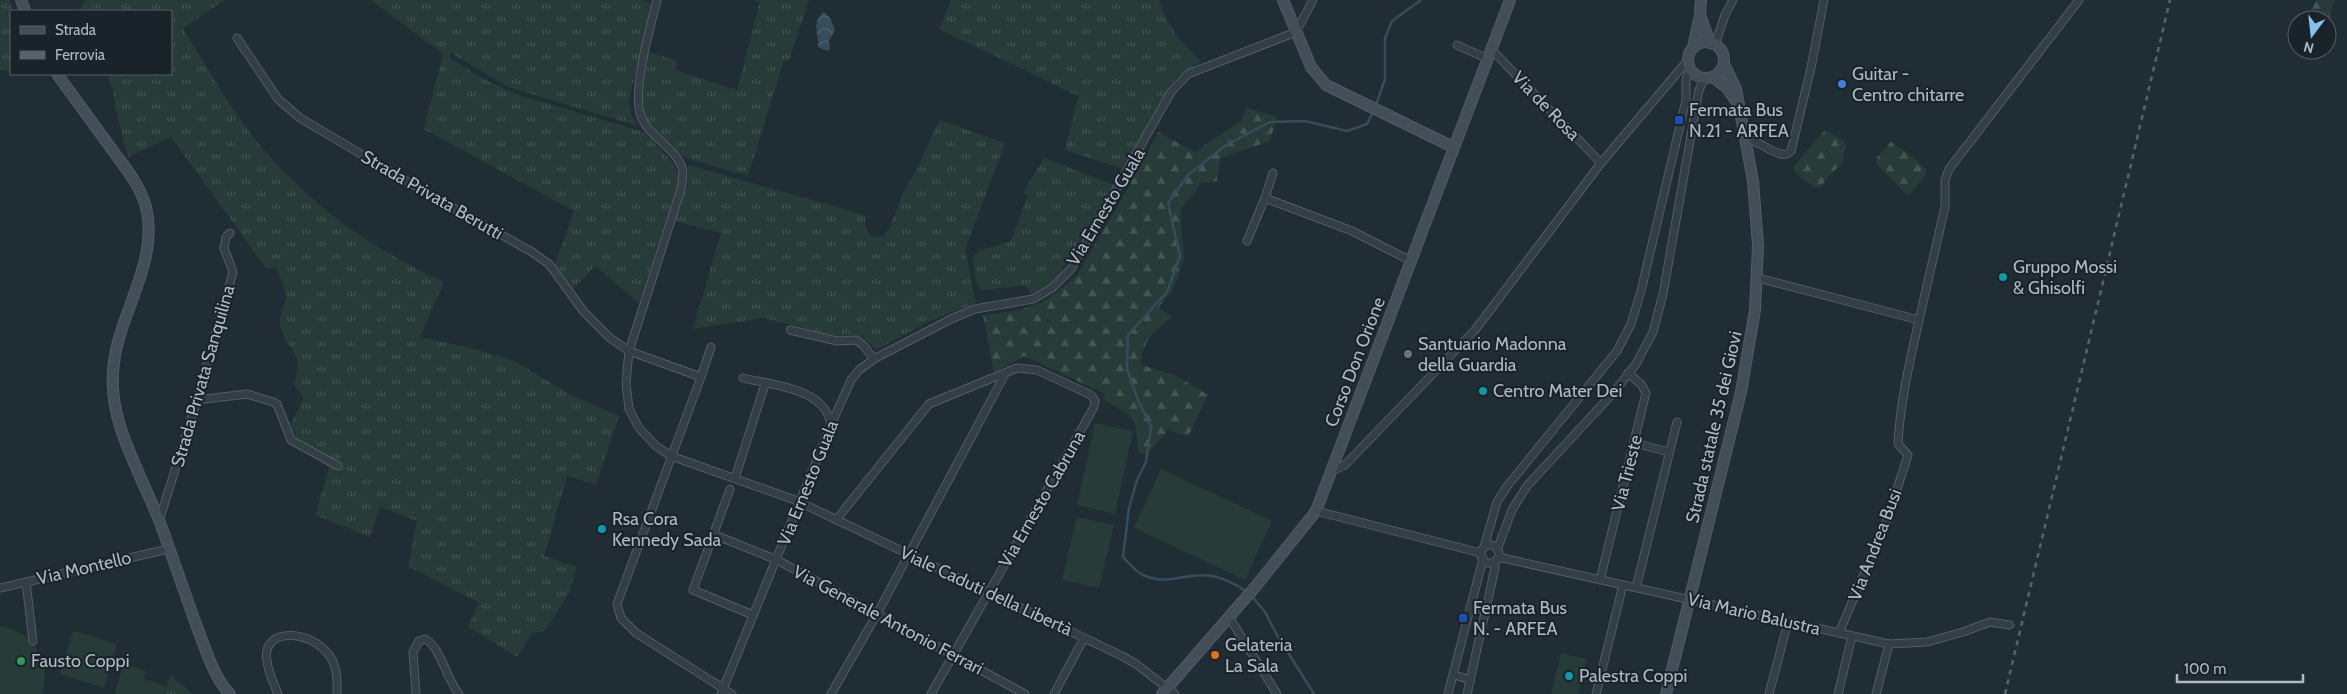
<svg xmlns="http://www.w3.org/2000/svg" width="2347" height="694" font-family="Cabin,sans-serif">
<defs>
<pattern id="grass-tufts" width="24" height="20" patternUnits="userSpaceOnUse" patternTransform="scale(1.25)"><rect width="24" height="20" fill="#273b38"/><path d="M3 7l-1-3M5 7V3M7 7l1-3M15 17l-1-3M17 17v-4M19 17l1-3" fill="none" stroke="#445553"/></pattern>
<pattern id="forest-firs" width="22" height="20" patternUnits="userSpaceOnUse" patternTransform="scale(1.25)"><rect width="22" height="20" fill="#273b38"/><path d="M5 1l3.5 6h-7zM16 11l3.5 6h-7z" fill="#445553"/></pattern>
<pattern id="water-waves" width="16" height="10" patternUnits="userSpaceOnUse" patternTransform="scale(1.25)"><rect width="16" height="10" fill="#364c5b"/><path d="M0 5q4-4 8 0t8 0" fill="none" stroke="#516471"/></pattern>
</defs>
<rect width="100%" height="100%" fill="#212d35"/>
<g fill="url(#grass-tufts)">
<polygon points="0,0 10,0 14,11 11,11 11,72 0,70"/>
<path d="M86,0H224L183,29C206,64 228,105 254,138C307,203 368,247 444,282L420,337L471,348L514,361L575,397L619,416L596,485L567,476L544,556L577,567L570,591L547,628L543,631L532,633L518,657L468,627L479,603L408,566L417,521L380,507L370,537L315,515L332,458L298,440L290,426L304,397L298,391L294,383C306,349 286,353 280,325C278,314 287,305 286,294C285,286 279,277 276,268H266L171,137L128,157L116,111L113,90L107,74H171V11H73L81,8Z"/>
<polygon points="371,0 640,0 651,3 629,101 632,117 638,126 508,87 451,53 449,58 482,78 515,94 644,132 673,163 678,174 678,183 639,303 595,266 573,289 555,264 574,211 424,129 443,54"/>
<polygon points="753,0 809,0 789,60 784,61 748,176 683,157 652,130 641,111 642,81 649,52 677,61 675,70 737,90 760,2"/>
<path d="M951,0H1159C1167,26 1181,44 1201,61L1177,77L1168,88L1123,169L1065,150L1078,96L939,29Z"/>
<path d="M939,120L1005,143L965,250L976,303L930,321L876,350C856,327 855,339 831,335L764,318L693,329L721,233L675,221L687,186L688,165L865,215L866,230L872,237L883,236L889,229L903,193L917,169Z"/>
<polygon points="1044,158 1114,185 1060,273 1047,285 1030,294 1027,287 1024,286 980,290 975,277 973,257 979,251 1011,241 1028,195 1023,193"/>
<polygon points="170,675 193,694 165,694"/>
</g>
<g fill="url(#forest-firs)">
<polygon points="2316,0 2334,0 2327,27 2327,20 2307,20"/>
<path d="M1247,108L1277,117L1270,141L1220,158L1217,181L1202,183L1180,210L1184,259L1174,288L1158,308L1172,316C1155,332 1142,339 1141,365L1175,375L1208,395L1188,437L1168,430L1147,455L1138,452C1137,413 1135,419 1103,399L1105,394L1024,356L994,373L983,315L1020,310L1042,302L1056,293L1077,275L1135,176L1158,132L1195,152L1242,120Z"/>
<polygon points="1825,130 1843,140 1847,147 1843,153 1843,163 1829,175 1822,186 1815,188 1795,172 1794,166"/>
<polygon points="1891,142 1913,157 1926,169 1926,175 1911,193 1908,194 1903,191 1876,163 1878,156"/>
</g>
<g fill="#273b38">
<polygon points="1095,423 1133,431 1115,514 1077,505"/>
<polygon points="1161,469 1272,521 1245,580 1134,528"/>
<polygon points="1077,517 1114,525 1099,588 1062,580"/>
<path d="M0,626C34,632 52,662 42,694H0Z"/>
<polygon points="73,631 117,644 104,688 60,674"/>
<polygon points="1561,653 1587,659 1578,694 1551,694"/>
<polygon points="123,664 146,671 144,679 166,686 164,694 115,694"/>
</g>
<path fill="url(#water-waves)" d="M824,12L830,18L835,30L829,41L830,49L827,51L818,47C820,35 810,22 824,12Z"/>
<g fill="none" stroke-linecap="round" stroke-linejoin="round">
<g stroke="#364c5b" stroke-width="2.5">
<polyline points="1376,105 1385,79 1385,38 1392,21 1421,0"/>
<path d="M1247,592C1238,585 1223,578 1212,576C1188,571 1169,587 1143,575C1136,572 1129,563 1123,557L1129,508L1137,480L1146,462L1151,427L1138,400L1127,369L1128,335L1167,292L1180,256L1168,203L1188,175L1226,145L1270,122L1305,121L1347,131L1367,124L1374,110"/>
<polyline points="1251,595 1265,612 1277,635 1314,694"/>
</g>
<defs>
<g id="street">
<path d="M657,0C650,28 633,87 640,113C646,136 673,145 682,167C684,172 682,183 681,189L629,351L626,383L629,409L639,428L656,446L671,456L795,500L1122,656L1136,664L1175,694"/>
<polyline points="237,38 278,99 300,118 432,196 532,252 549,264 584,312 610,338 629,351 701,377 711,347"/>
<polyline points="1457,45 1488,59"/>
<polyline points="1715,45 1725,15 1733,0"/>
<polyline points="1491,49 1601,163"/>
<path d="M1746,138C1760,141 1776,157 1787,154L1791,151L1811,68L1824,0"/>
<polyline points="1265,198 1352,231 1411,261"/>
<polyline points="1247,241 1265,198 1273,173"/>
<polyline points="1758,278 1919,320 1945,207 1945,180 1949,169 2079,0"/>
<polyline points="790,330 837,341 856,340 863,345 874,359"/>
<polyline points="701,377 617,604 621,618 636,633 732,694"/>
<path d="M743,378C772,385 826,388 831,425"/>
<polyline points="197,400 247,394 273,402 277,404 291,440 338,466"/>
<polyline points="1634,443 1669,452"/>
<polyline points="1332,471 1345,465 1475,330 1601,163 1688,60"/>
<polyline points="735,478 765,384"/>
<polyline points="730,489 693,590 753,615"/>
<polyline points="1316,511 1481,553"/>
<polyline points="836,520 929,404 1017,368 1037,370 1091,395 1095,401 1094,407 931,694"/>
<polyline points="159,521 197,400 233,272 224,248 226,237 230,233"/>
<polyline points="715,535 777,560 1025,694"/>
<circle cx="1490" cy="554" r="9"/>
<polyline points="1484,547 1497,502 1508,485 1617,351 1631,324 1641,291 1686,100 1686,80 1690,68"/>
<polyline points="1497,550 1512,510 1527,486 1614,392 1636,364 1653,332 1663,294 1699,90 1705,78"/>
<polyline points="1498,557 1889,644 1927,642 1963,632 1990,622 2010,625"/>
<polyline points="1600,580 1646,393 1641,384 1628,373"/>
<polyline points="26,582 33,641"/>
<polyline points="0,588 168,549"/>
<polyline points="1636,588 1677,422"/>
<polyline points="1470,607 1486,610"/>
<polyline points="1229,617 1277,694"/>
<path d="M1839,633L1888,517L1908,455L1898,444C1900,402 1910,361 1919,320"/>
<polyline points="1454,675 1471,680"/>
<path d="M278,694C274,684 268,672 267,661C260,624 320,629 334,664C338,673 337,684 337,694"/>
<path d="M416,694L413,652L419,641L425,639C441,647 446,679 459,694"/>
<polyline points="721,694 831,425 851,380 859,370 874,359 951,319 975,309 1033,299 1052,288 1071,269 1171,92 1188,74 1296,32 1313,0"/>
<polyline points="831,694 877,614 1005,374"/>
<polyline points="1054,694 1084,638"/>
<polyline points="1448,694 1483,559"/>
<polyline points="1467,694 1495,568 1494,562"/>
<polyline points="1596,694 1623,585"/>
<polyline points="1769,694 1788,622"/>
<polyline points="1838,694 1852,636"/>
<polyline points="1876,694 1889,644"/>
</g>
<g id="secondary">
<polyline points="21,0 25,11"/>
<polyline points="1283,0 1311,67 1326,85 1453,147"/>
<polyline points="1700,15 1710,43"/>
<circle cx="1706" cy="60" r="18"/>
<polyline points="1693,48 1700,15 1701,0"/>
<path d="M57,74C74,97 91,121 108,144C122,164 143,187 147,212C157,264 120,313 114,362C111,384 114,408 121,429C131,460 147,490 159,520C172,555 184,591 197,627C206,650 213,676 230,694"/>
<polyline points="1713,77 1727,88 1736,101"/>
<polyline points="1162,694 1256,586 1316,511 1510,0"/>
<polyline points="1666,694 1741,392 1755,310 1758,245 1753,181 1736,89 1724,64"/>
</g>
</defs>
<use href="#street" stroke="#525c63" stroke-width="9"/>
<use href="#secondary" stroke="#525c63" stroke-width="12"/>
<use href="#street" stroke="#343e46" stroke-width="7"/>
<use href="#secondary" stroke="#434e58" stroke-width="10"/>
<polyline stroke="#57636c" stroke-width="2.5" stroke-dasharray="5 5" stroke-linecap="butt" points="2005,694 2170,0"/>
</g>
<circle fill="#3f7fe0" stroke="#1a232a" stroke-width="2" cx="1842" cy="84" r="5"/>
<g fill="#1a4fb4" stroke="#1a232a" stroke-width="2">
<rect x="1674" y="115" width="10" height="10" rx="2.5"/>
<rect x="1458" y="613" width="10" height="10" rx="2.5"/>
</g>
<g fill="#0f9aa8" stroke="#1a232a" stroke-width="2">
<circle cx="2003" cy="277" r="5"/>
<circle cx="1483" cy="391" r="5"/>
<circle cx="602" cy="529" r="5"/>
<circle cx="1569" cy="676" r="5"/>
</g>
<circle fill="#6b7280" stroke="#1a232a" stroke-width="2" cx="1408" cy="354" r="5"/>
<circle fill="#e8710a" stroke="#1a232a" stroke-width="2" cx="1215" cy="655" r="5"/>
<circle fill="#2e9e5b" stroke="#1a232a" stroke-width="2" cx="21" cy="661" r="5"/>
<g text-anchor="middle" stroke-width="4" stroke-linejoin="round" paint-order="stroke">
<g font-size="18" fill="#afb9c2" stroke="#1a232a" text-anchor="start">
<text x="1852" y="80">Guitar -<tspan x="1852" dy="21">Centro chitarre</tspan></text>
<text x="1689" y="116">Fermata Bus<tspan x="1689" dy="21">N.21 - ARFEA</tspan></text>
<text x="2013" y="273">Gruppo Mossi<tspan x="2013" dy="21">&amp; Ghisolfi</tspan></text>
<text x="1418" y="350">Santuario Madonna<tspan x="1418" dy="21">della Guardia</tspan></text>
<text x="1493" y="397">Centro Mater Dei</text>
<text x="612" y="525">Rsa Cora<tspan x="612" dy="21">Kennedy Sada</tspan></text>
<text x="1473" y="614">Fermata Bus<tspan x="1473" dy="21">N. - ARFEA</tspan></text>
<text x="1225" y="651">Gelateria<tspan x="1225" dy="21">La Sala</tspan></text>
<text x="31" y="667">Fausto Coppi</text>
<text x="1579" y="682">Palestra Coppi</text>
</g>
<g font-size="18" fill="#afb9c2" stroke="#1a232a">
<text transform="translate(1546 106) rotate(46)" y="6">Via de Rosa</text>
<text transform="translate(432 195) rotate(30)" y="6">Strada Privata Berutti</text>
<text transform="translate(1106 207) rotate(-59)" y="6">Via Ernesto Guala</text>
<text transform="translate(1355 362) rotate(-69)" y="6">Corso Don Orione</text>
<text transform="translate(203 376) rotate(-74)" y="6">Strada Privata Sanquilina</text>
<text transform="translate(1714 427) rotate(-77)" y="6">Strada statale 35 dei Giovi</text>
<text transform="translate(1627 473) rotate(-76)" y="6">Via Trieste</text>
<text transform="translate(808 483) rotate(-68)" y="6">Via Ernesto Guala</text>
<text transform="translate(1042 499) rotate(-60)" y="6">Via Ernesto Cabruna</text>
<text transform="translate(1875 545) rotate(-69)" y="6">Via Andrea Busi</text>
<text transform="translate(84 568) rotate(-13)" y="6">Via Montello</text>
<text transform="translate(986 591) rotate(25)" y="6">Viale Caduti della Libertà</text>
<text transform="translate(1754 614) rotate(13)" y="6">Via Mario Balustra</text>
<text transform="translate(888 620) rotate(28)" y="6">Via Generale Antonio Ferrari</text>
</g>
</g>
<rect x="10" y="10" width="162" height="65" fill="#1a232a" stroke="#565f67"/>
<rect x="20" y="26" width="25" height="8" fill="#434e58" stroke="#565f67"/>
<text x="55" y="35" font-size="15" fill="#afb9c2">Strada</text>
<rect x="20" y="51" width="25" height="8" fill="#57636c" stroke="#565f67"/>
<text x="55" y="60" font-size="15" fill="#afb9c2">Ferrovia</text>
<g transform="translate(2312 35) rotate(195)"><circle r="24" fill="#1a232a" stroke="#565f67"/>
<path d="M0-4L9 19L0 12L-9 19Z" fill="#88c0ee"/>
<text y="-8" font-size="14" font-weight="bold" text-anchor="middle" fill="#afb9c2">N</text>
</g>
<path d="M2177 674v8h126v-8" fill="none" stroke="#afb9c2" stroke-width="2.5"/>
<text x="2184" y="674" font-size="15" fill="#afb9c2" stroke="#1a232a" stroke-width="4" paint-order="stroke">100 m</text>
</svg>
